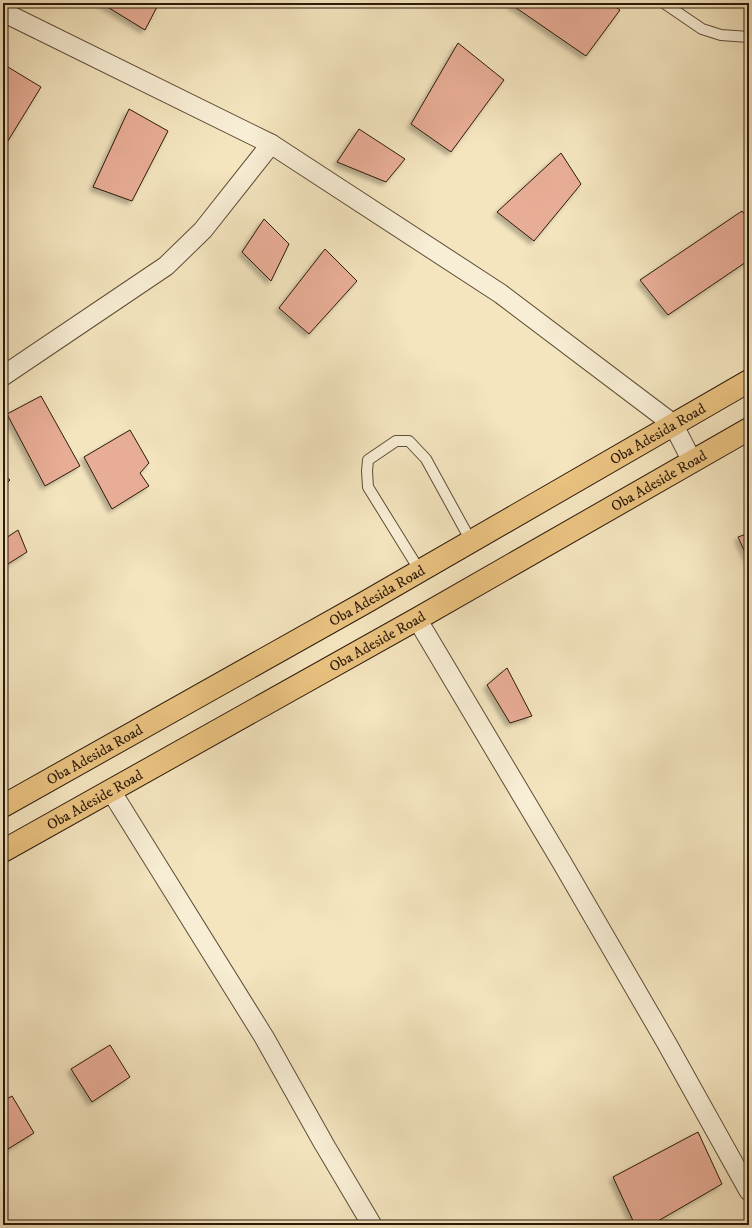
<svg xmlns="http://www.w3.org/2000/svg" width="752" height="1228" font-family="'IM FELL DW Pica',serif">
<defs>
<filter id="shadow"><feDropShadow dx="-3.5" dy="3.5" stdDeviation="2" flood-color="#0004"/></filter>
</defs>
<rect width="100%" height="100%" fill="#f4e5bf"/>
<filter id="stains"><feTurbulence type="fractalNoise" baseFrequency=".005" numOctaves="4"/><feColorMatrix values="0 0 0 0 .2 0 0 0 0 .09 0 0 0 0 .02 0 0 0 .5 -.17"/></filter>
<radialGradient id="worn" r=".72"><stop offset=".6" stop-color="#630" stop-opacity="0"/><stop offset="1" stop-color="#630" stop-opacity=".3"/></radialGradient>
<g fill="#e8ad96" stroke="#2c1a0a" filter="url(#shadow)">
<polygon points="101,3 159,3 145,30"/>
<polygon points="509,3 610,3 620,10 586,56"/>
<polygon points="458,43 504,80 451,152 411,124"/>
<polygon points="3,64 41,87 3,149"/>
<polygon points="129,109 168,131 132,201 93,187"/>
<polygon points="359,129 405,159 386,182 337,162"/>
<polygon points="561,153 581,184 534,241 497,212"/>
<polygon points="742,211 749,220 749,260 668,315 640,280"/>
<polygon points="264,219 289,244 271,281 242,252"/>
<polygon points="325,249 357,281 309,334 279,308"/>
<polygon points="41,396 80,466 45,486 7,414"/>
<polygon points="130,430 149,463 140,473 149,486 112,509 84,457"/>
<polygon points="3,474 10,480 3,487"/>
<polygon points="18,530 27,552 3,567 3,540"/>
<polygon points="749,533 749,561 738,537"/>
<polygon points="507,668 532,716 510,723 487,685"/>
<polygon points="110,1045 130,1077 92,1102 71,1069"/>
<polygon points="12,1096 34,1133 3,1152 3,1101"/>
<polygon points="698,1132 722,1184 651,1225 635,1225 613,1177"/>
</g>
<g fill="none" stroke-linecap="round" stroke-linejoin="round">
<defs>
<g id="lane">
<polyline points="664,3 702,29 721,35 749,37"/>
<polyline points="420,571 368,487 367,471 368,460 396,441 409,441 426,459 471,541"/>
</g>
<g id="street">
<polyline points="3,12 271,144 501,294 673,424 692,461"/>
<polyline points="3,376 166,266 203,230 271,144"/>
<polyline points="417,619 561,861 666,1042 749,1191"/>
<polyline points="111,791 264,1037 324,1144 372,1225"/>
</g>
<g id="primary">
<path id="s1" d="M3,806L366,602L749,381"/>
<path id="s2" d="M3,851L417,619L749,429"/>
</g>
</defs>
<use href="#lane" stroke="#5e4d37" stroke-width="12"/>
<use href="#street" stroke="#5e4d37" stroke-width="21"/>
<use href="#primary" stroke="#2c1a0a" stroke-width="24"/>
<use href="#lane" stroke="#f8eed5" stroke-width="10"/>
<use href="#street" stroke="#f8eed5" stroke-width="19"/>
<use href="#primary" stroke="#eac280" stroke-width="22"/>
</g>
<g text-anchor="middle" stroke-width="3.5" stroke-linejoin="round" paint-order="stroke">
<g font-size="15" fill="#2c1a0a" stroke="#f8eed5">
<text dy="5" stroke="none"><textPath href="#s1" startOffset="753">Oba Adesida Road</textPath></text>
<text dy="5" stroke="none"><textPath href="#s2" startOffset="753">Oba Adeside Road</textPath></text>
<text dy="5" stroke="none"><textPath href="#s1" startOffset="429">Oba Adesida Road</textPath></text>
<text dy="5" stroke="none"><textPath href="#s2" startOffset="429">Oba Adeside Road</textPath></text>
<text dy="5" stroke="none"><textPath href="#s1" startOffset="105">Oba Adesida Road</textPath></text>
<text dy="5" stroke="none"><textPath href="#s2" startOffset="105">Oba Adeside Road</textPath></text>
</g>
</g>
<rect width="752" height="1228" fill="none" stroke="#f4e5bf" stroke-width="16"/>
<rect x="4" y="4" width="744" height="1220" fill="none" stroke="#2c1a0a" stroke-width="2"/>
<rect x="8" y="8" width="736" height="1212" fill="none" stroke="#2c1a0a"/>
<rect width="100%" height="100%" filter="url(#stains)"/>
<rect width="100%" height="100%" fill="url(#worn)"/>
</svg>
